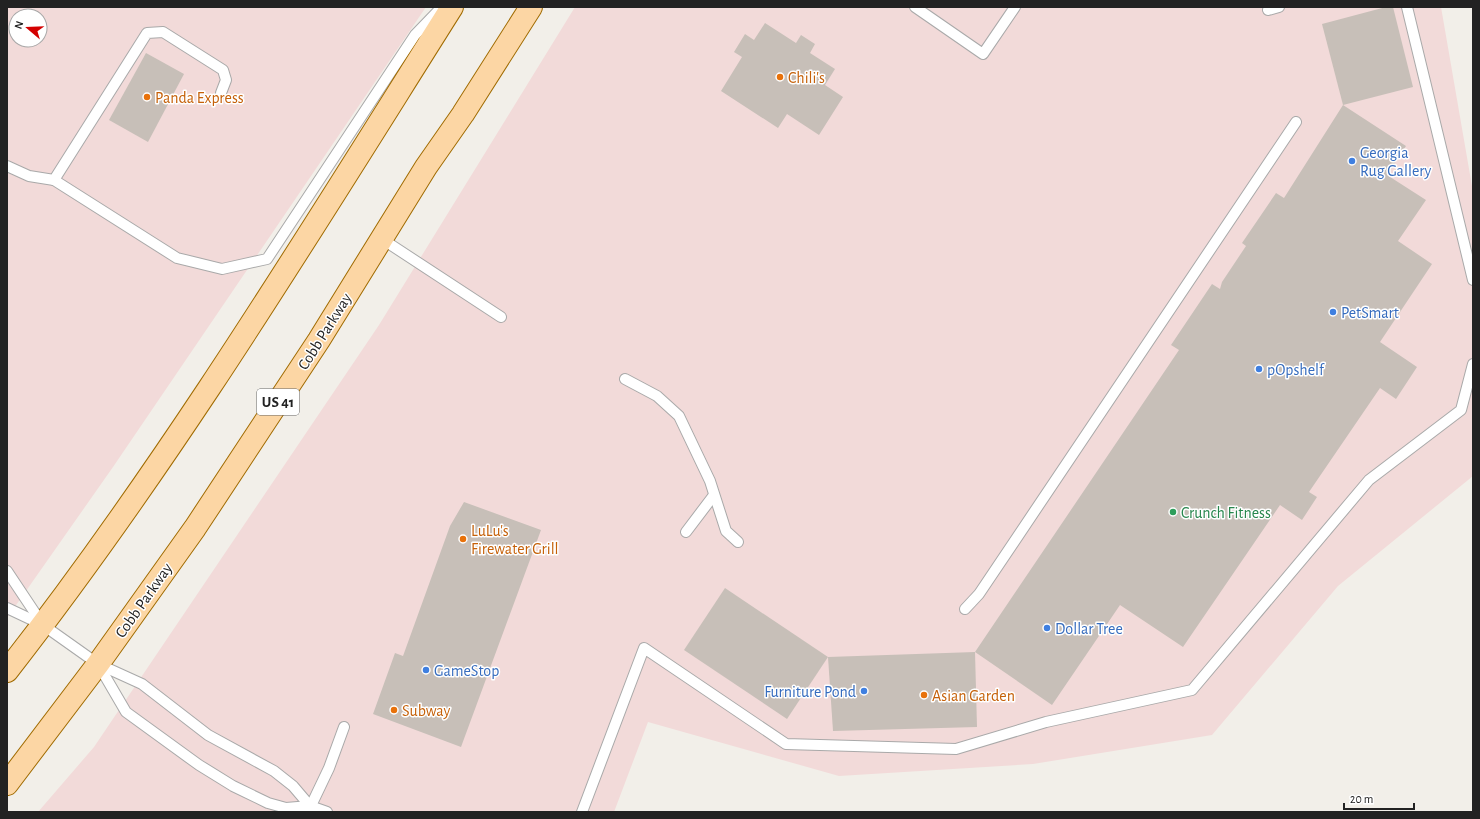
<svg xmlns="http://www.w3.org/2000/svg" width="1480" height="819" font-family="'Alegreya Sans',sans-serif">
<rect width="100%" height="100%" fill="#f2efe9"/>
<g fill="#f2dad9" fill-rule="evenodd">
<path d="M7,7H426L113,467L7,618ZM16,16H40V40H16Z"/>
<polygon points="575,7 1441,7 1473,192 1473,476 1338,586 1212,735 1033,764 839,776 648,722 614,812 38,812 94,747 379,325"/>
</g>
<g fill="#c7bfb8">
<polygon points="1386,7 1393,7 1413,87 1343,105 1322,24"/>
<polygon points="765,23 796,43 801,35 815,44 810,53 835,69 825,85 843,97 819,135 787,114 778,128 721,91 742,57 734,52 745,34 754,40"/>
<polygon points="146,53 184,74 148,142 109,120"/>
<polygon points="1343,105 1406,146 1387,175 1426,200 1398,241 1432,264 1380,342 1417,367 1396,399 1380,388 1309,492 1317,497 1302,520 1280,505 1183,647 1120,605 1052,705 975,652 1179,350 1171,345 1212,284 1220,289 1222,282 1246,246 1242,243 1276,193 1284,198"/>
<polygon points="464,502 541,530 461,747 373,714 395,653 403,656 450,526"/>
<polygon points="725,588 828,657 787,719 684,650"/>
<polygon points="975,652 977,727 833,731 828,657"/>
</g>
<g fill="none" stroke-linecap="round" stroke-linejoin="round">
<defs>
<g id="lane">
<polyline points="915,7 983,54 1015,7"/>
<polyline points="1407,7 1473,280"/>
<polyline points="1268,10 1279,7"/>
<polyline points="7,166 29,176 54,180 147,33 163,32 223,70 226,80 221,93"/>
<polyline points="54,180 177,258 222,269 267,259 415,35 442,7"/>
<polyline points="382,239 501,317"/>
<polyline points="625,379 657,396 679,416 710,481 726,531 738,542"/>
<polyline points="686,532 714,495"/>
<polyline points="7,571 43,625"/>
<polyline points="7,608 43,625 98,664 142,684 208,735 274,771 293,786 310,806"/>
<polyline points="965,609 979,594 1296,122"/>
<polyline points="98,664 126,712 199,765 233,786 268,803 286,808 310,806 327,812"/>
<polyline points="308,812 329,768 344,727"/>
<polyline points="582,812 644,648 786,744 956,749 1046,722 1192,690 1369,480 1461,410 1473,364"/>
</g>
<g id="primary">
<path d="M7,671C171,461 310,232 452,7"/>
<polyline points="7,784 98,664 195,528 319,340 426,167 463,114 531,7"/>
</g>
</defs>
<use href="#lane" stroke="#a9a9a9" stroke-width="12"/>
<use href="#primary" stroke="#a06b00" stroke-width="24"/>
<use href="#lane" stroke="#fff" stroke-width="10"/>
<use href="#primary" stroke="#fcd6a4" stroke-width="22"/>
</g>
<g fill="#e8710a" stroke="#fff" stroke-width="1.5">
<circle cx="780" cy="77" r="4"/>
<circle cx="147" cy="97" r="4"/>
<circle cx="463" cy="539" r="4"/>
<circle cx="924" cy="695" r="4"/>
<circle cx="394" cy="710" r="4"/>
</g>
<g fill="#3f7fe0" stroke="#fff" stroke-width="1.5">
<circle cx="1352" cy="161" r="4"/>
<circle cx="1333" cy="312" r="4"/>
<circle cx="1259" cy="369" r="4"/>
<circle cx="1047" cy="628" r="4"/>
<circle cx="426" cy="670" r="4"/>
<circle cx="864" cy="691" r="4"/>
</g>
<circle fill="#2e9e5b" stroke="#fff" stroke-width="1.5" cx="1173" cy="512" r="4"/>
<g text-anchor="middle" stroke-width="3" stroke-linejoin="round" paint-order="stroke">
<rect fill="#fff" stroke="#646464" stroke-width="1" x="257" y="389" width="42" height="26" rx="3"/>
<g font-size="15" font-weight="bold" fill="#222">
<text x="278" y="407">US 41</text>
</g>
<g font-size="16" fill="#c56008" stroke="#fff" text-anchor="start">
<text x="788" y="83">Chili's</text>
<text x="155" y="103">Panda Express</text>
<text x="471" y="536">LuLu's<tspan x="471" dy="18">Firewater Grill</tspan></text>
<text x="932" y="701">Asian Garden</text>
<text x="402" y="716">Subway</text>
</g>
<g font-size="16" fill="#366cbe" stroke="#fff" text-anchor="start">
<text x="1360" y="158">Georgia<tspan x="1360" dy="18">Rug Gallery</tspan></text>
<text x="1341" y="318">PetSmart</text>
<text x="1267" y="375">pOpshelf</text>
<text x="1055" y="634">Dollar Tree</text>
<text x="434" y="676">GameStop</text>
<text x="856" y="697" text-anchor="end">Furniture Pond</text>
</g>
<g font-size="16" fill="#222" stroke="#fff">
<text transform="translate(324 331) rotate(-58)" y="6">Cobb Parkway</text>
<text transform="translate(143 600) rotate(-55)" y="6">Cobb Parkway</text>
</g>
<g font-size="16" fill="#27864d" stroke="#fff" text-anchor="start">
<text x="1181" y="518">Crunch Fitness</text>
</g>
</g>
<rect width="1480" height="819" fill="none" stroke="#222222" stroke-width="16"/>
<g transform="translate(28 28) rotate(289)"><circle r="19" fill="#ffffff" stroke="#a7a7a7"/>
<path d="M0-3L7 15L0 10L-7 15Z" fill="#d40000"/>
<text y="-6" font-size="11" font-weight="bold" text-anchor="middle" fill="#222222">N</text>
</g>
<path d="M1344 803v6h70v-6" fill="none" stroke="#222222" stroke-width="2"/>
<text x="1350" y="803" font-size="12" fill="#222222" stroke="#ffffff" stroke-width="3" paint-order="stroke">20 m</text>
</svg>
